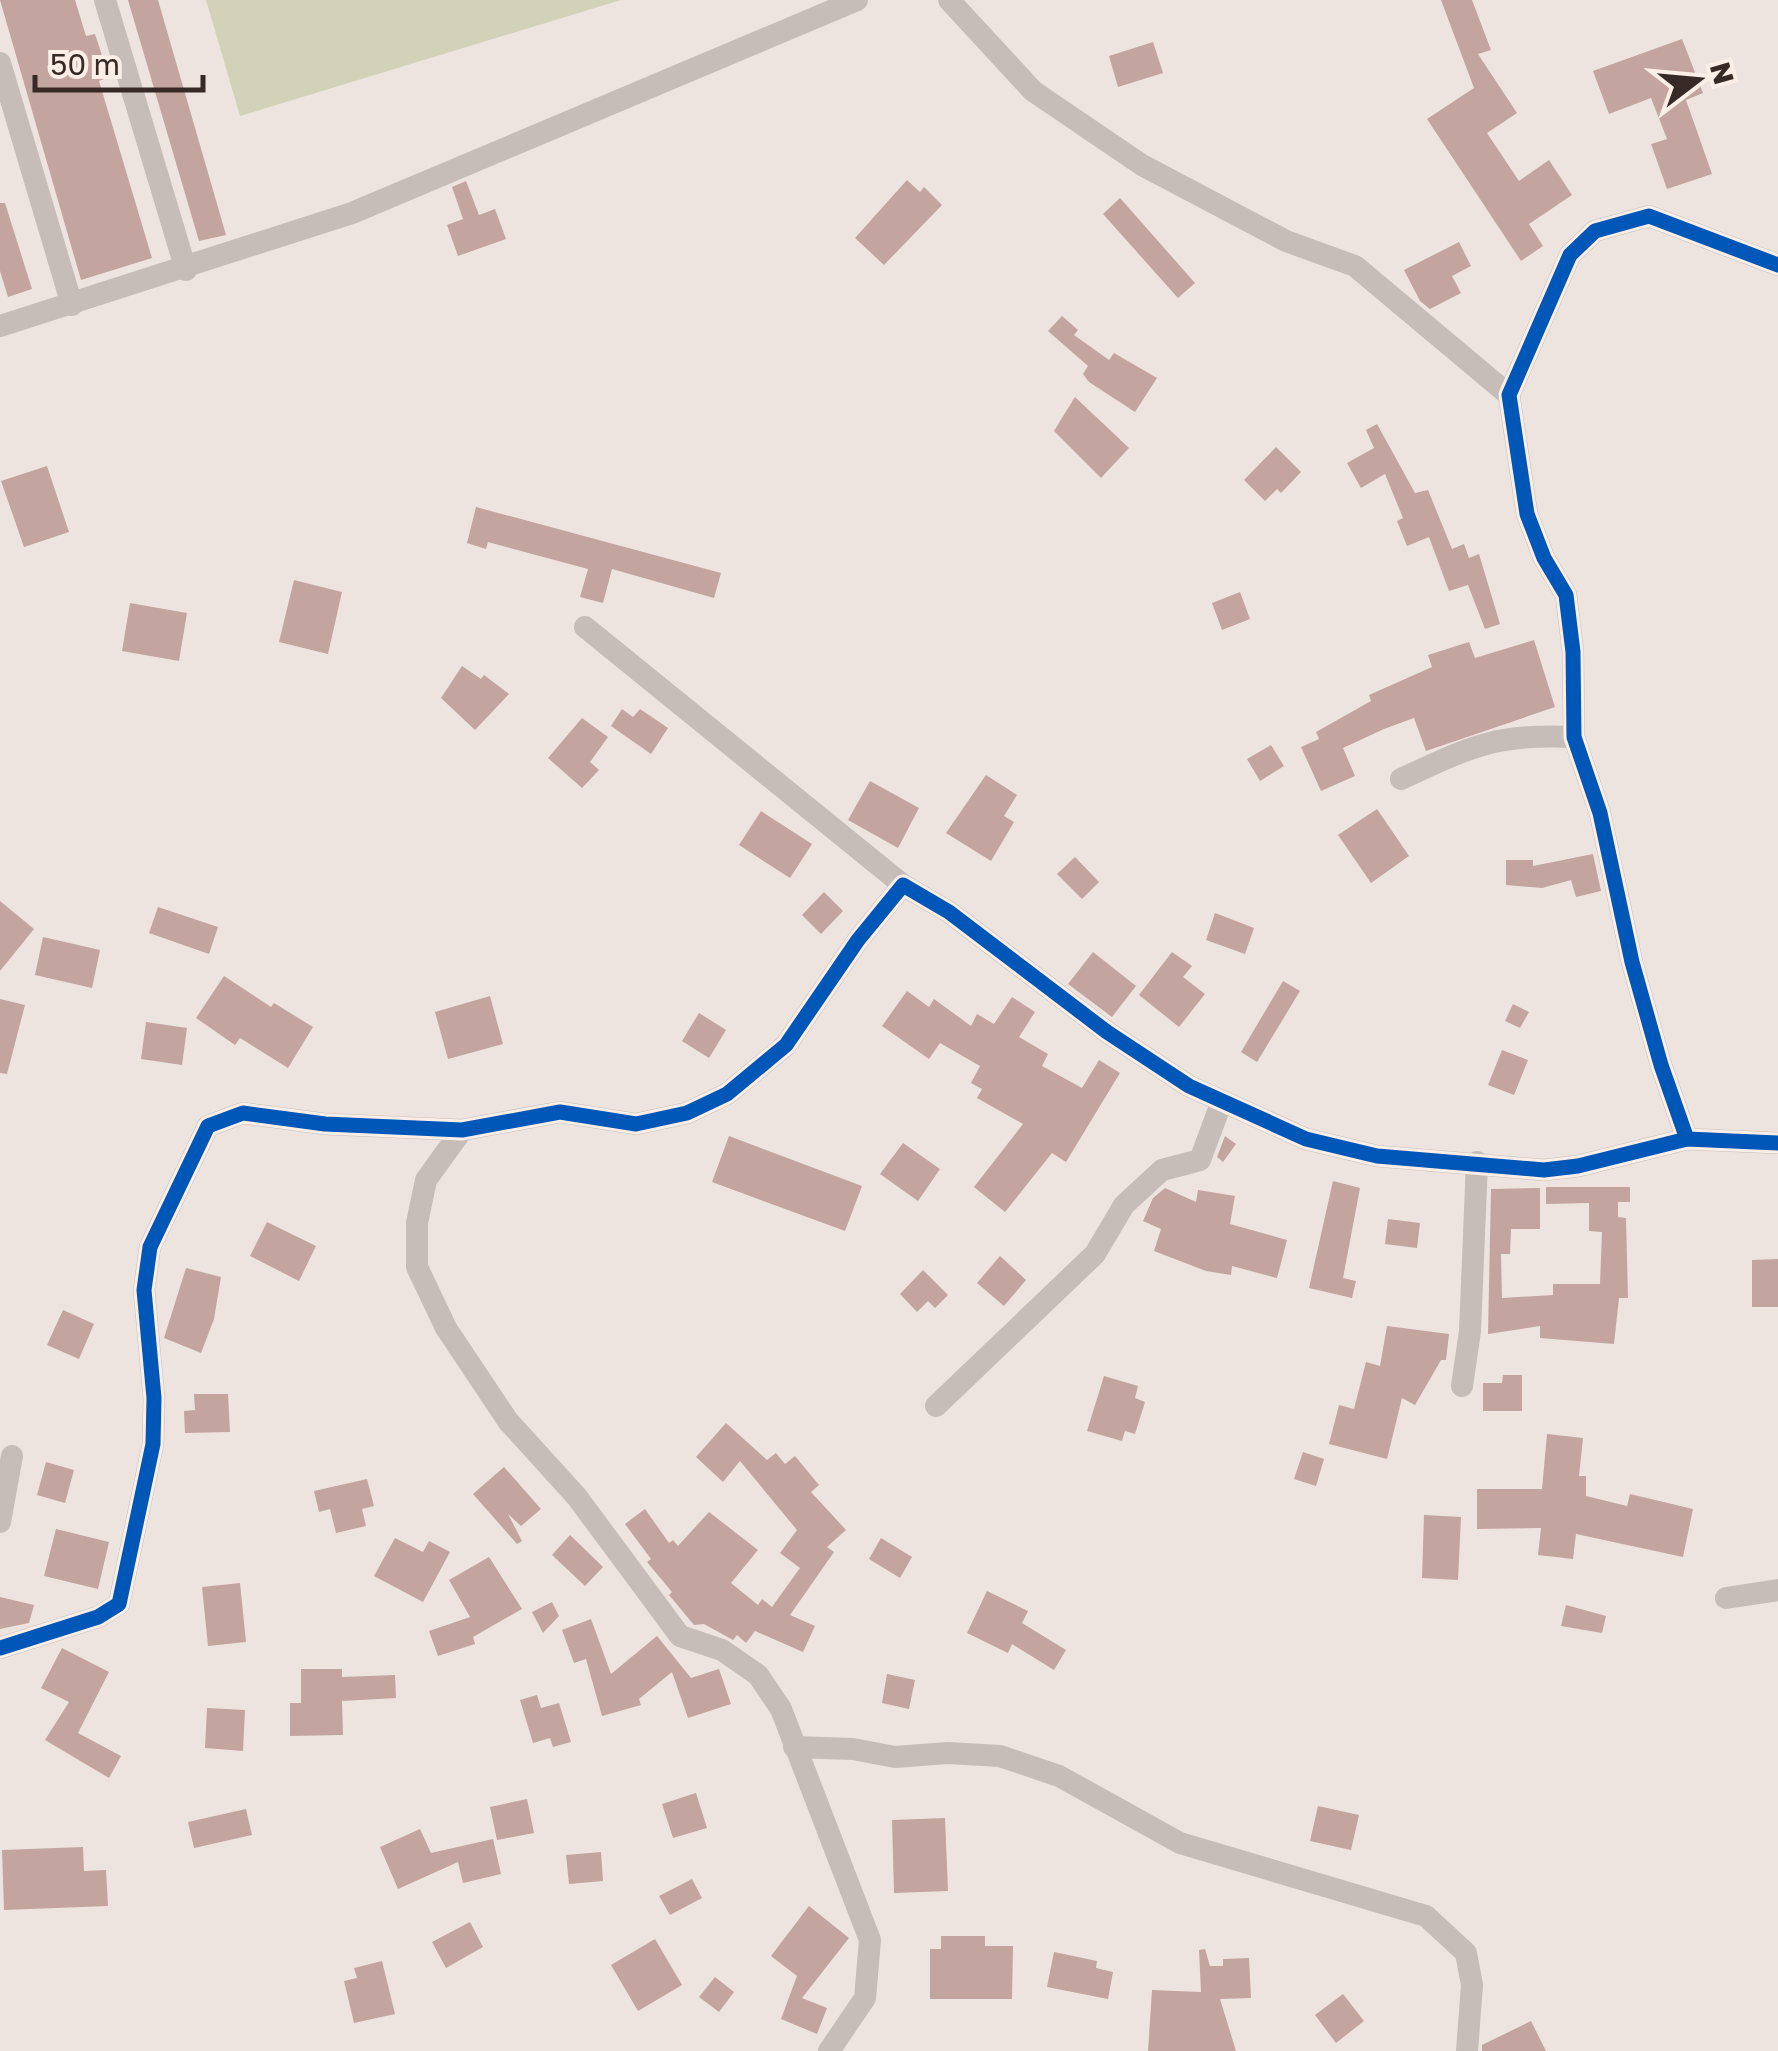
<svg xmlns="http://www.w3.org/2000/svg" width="1778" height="2051" font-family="'Golos Text',sans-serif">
<rect width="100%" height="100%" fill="#ede4df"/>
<polygon fill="#d2d2b8" points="206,0 621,0 240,116"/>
<g fill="#c3a49f">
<polygon points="0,0 75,0 86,36 95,34 109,77 99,81 152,258 81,280"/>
<polygon points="128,0 158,0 226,235 199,241"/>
<polygon points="1441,0 1472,0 1491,50 1478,54 1517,113 1487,133 1519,181 1549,160 1572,195 1529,224 1543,246 1521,261 1427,119 1474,88"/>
<polygon points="1682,39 1703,93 1686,100 1712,174 1667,189 1651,144 1667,139 1651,98 1609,114 1593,71"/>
<polygon points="1153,42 1163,73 1118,87 1109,56"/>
<polygon points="907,180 920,192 924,187 942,205 884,265 855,238"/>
<polygon points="466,181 479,215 495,209 506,239 458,256 447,225 463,219 452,187"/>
<polygon points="1120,198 1195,283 1178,298 1103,214"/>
<polygon points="0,203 5,203 32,289 8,297 0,271"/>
<polygon points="1459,242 1471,266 1452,276 1461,293 1430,309 1420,301 1404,270"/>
<polygon points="1062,316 1078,330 1074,335 1109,360 1114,353 1157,378 1135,412 1089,382 1083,374 1088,366 1048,331"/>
<polygon points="1075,397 1129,448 1101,478 1054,431"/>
<polygon points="1377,424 1415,493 1428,490 1452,549 1464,544 1469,558 1479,554 1500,624 1485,629 1468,585 1449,591 1429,537 1407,546 1397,521 1403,518 1385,474 1361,488 1347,463 1374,448 1366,430"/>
<polygon points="1276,447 1301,472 1281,493 1277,489 1265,501 1244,480"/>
<polygon points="47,466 69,532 24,547 1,481"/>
<polygon points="476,507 721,573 714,598 612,569 603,603 580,597 588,569 488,542 486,549 467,543"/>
<polygon points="294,580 342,592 328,654 279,642"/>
<polygon points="1240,592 1250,619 1222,630 1212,603"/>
<polygon points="130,603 187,613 179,661 122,651"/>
<polygon points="1534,640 1555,707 1426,751 1414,718 1384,729 1343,748 1355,776 1321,791 1301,747 1319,739 1316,732 1371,701 1369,695 1432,667 1428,655 1469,642 1475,658"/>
<polygon points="462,666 481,679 484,675 509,694 475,730 441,698"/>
<polygon points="622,709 633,717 640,709 668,728 651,754 611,726"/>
<polygon points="582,718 608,737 590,762 599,770 582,788 548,758"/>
<polygon points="1271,745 1284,766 1260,781 1247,759"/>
<polygon points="986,775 1017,795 1004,816 1014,822 991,861 946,833"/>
<polygon points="870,781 919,808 898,848 848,820"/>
<polygon points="1377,809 1409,856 1371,883 1338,835"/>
<polygon points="761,811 812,844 790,878 739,845"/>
<polygon points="1593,854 1601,891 1576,897 1571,880 1542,888 1506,885 1506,860 1533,860 1533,866"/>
<polygon points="1075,857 1099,882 1082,899 1057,874"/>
<polygon points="824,892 843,911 821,934 802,915"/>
<polygon points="0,901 34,929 0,971"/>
<polygon points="158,907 218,927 209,954 149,933"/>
<polygon points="1215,913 1254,928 1245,954 1206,940"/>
<polygon points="43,937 100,950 92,988 35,975"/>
<polygon points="1093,952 1136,986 1112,1017 1068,984"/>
<polygon points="1172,952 1192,966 1183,977 1205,994 1179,1027 1139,995"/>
<polygon points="224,976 271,1007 274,1003 313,1027 288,1068 240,1038 235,1045 196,1018"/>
<polygon points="1283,981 1300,991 1257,1062 1241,1052"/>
<polygon points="907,991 929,1007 934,999 971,1026 977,1014 994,1024 1012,997 1035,1012 1019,1037 1048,1054 1042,1066 1082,1088 1099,1060 1120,1073 1066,1162 1052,1153 1005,1212 974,1187 1023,1124 977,1098 982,1089 971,1083 980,1066 940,1043 929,1059 882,1026"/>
<polygon points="490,996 503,1044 448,1059 435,1012"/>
<polygon points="0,999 25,1005 7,1074 0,1073"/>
<polygon points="1513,1004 1529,1012 1520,1028 1505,1021"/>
<polygon points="699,1013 726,1030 709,1058 682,1041"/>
<polygon points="146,1022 187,1028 182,1065 141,1059"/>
<polygon points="1502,1050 1528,1060 1514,1095 1488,1085"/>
<polygon points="729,1136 862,1186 845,1231 712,1182"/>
<polygon points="1225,1136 1236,1144 1223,1162 1217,1157"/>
<polygon points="903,1143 940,1169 918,1201 880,1174"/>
<polygon points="1333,1181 1360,1188 1343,1278 1356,1281 1352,1298 1309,1288"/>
<polygon points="1546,1187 1630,1187 1630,1202 1618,1202 1618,1217 1626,1218 1628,1298 1619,1298 1614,1344 1540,1338 1540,1326 1488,1334 1491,1189 1540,1188 1540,1229 1511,1229 1510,1254 1501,1254 1502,1298 1553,1295 1553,1284 1600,1284 1602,1232 1589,1231 1589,1203 1546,1204"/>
<polygon points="1165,1188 1196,1202 1198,1190 1235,1196 1230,1224 1287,1240 1277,1278 1232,1266 1231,1275 1206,1271 1154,1251 1161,1229 1143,1221 1153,1198"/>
<polygon points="1388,1219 1420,1223 1417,1248 1385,1244"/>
<polygon points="267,1222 316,1246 299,1281 250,1256"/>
<polygon points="1000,1256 1026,1280 1004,1306 977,1283"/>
<polygon points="1778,1259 1778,1307 1752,1307 1752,1260"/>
<polygon points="186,1268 221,1277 214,1319 201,1353 164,1338"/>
<polygon points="923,1270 948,1295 935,1308 928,1301 917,1312 900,1294"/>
<polygon points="63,1310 94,1324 79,1359 47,1345"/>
<polygon points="1387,1326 1449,1334 1446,1360 1441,1360 1415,1405 1402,1398 1387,1459 1329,1444 1339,1405 1354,1409 1366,1362 1380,1366"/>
<polygon points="1503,1375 1522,1375 1522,1411 1483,1411 1483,1383 1502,1383"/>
<polygon points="1104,1376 1138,1386 1135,1398 1145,1402 1135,1434 1125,1431 1122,1441 1087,1431"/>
<polygon points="194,1394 228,1394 230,1432 185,1433 184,1411 195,1410"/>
<polygon points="726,1423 767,1460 776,1453 785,1464 795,1456 819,1485 811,1492 846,1530 827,1547 834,1552 790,1615 815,1626 803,1652 755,1631 746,1643 737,1635 733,1640 704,1624 694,1625 669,1595 672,1592 647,1562 651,1559 625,1524 645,1509 669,1543 673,1540 678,1546 709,1512 758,1550 731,1583 758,1605 762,1599 772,1607 800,1568 780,1553 797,1530 740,1461 723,1482 696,1457"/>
<polygon points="1547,1434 1583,1438 1579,1476 1586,1476 1586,1496 1627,1506 1630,1494 1693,1509 1683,1557 1576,1534 1573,1559 1538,1555 1541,1528 1477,1529 1477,1489 1542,1489"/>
<polygon points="1303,1452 1324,1459 1316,1486 1294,1479"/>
<polygon points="46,1462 74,1470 65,1503 37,1495"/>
<polygon points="504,1467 541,1509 521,1526 508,1514 522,1541 517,1544 473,1494"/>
<polygon points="367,1479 374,1506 362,1509 366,1526 336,1533 330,1509 319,1512 314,1491"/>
<polygon points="1424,1515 1461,1517 1458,1580 1422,1578"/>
<polygon points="56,1529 109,1542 98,1589 44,1576"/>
<polygon points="570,1535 603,1567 585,1586 552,1555"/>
<polygon points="395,1538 423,1552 429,1541 450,1552 423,1602 374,1576"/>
<polygon points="881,1538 912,1557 900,1578 869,1559"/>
<polygon points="489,1557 522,1609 473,1637 475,1644 438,1656 429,1631 470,1617 449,1580"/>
<polygon points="240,1583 246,1642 208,1646 202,1587"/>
<polygon points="987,1591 1028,1611 1022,1623 1066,1650 1054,1670 1012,1644 1008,1653 967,1633"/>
<polygon points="0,1597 34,1605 29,1623 0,1629"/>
<polygon points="552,1602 559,1616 543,1633 532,1612"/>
<polygon points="1566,1605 1606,1616 1602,1633 1561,1626"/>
<polygon points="591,1619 611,1674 657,1636 691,1678 719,1669 731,1704 688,1718 672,1672 639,1699 641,1705 602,1716 586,1659 574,1663 562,1630"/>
<polygon points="62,1648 109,1672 78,1733 121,1756 109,1778 45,1740 69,1702 41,1688"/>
<polygon points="301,1669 342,1669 342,1677 395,1675 396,1698 342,1701 343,1735 290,1736 290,1703 301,1703"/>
<polygon points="887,1674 915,1680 909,1709 882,1703"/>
<polygon points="537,1695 541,1708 559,1703 571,1742 553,1747 550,1738 533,1743 520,1700"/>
<polygon points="207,1708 245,1710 243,1751 205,1748"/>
<polygon points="696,1793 707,1828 673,1838 662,1804"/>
<polygon points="527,1799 534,1833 497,1840 490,1807"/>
<polygon points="1318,1806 1359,1815 1351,1850 1310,1841"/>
<polygon points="246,1809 252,1835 194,1848 188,1822"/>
<polygon points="945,1818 948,1891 894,1893 892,1820"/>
<polygon points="420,1829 431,1853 493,1839 501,1874 463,1883 458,1862 398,1889 380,1847"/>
<polygon points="83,1847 84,1871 106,1870 108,1906 4,1910 2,1850"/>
<polygon points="601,1852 603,1881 569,1884 566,1855"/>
<polygon points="692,1879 702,1898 670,1915 659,1896"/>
<polygon points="809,1906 849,1938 802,1998 827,2008 817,2034 781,2019 797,1976 771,1956"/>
<polygon points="470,1922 483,1947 446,1968 432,1942"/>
<polygon points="941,1936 985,1936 985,1946 1013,1946 1012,1999 930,1999 930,1949 941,1949"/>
<polygon points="655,1939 682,1985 638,2011 611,1965"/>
<polygon points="1205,1949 1210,1966 1223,1966 1223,1959 1249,1958 1251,1998 1220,1999 1236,2051 1148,2051 1152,1990 1201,1992 1199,1950"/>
<polygon points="1054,1952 1097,1961 1096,1968 1113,1972 1108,1999 1047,1987"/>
<polygon points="382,1961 395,2014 354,2023 344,1981 357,1978 354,1968"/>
<polygon points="715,1977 734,1992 719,2012 699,1997"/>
<polygon points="1343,1994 1364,2021 1336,2043 1315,2015"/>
<polygon points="1531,2021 1546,2051 1482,2051 1482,2045"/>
</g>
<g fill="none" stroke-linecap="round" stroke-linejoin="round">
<g stroke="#c6bdb8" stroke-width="22">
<polyline points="105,0 186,270"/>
<polyline points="949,0 1033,91 1142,165 1286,241 1355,266 1509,395"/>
<polyline points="0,63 72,305"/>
<polyline points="0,326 352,213 857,0"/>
<polyline points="585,627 903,885"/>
<path d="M1401,779C1470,747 1496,733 1574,737"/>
<polyline points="462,1130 426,1180 417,1223 417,1267 446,1328 508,1421 577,1497 680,1636 722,1650 758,1675 781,1709 870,1940 865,1998 829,2051"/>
<polyline points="1687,1139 1661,1065 1632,962 1600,813 1574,737 1573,652 1566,595 1544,558 1527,514 1509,395 1570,255 1595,231 1649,216 1778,265"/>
<polyline points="1462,1386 1470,1331 1477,1162"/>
<polyline points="936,1406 1095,1254 1124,1205 1162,1170 1200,1160 1222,1101"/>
<polyline points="0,1522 12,1456"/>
<polyline points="1726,1598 1778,1590"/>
<polyline points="0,1648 98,1617 119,1604 153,1444 154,1398 144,1290 150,1247 208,1126 243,1113 325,1124 462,1130 560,1112 636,1124 687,1113 727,1094 786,1045 858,940 903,885 949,912 1107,1032 1189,1086 1306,1139 1377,1156 1544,1170 1578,1166 1687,1139 1778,1143"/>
<polyline points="794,1747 853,1749 895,1757 948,1753 1000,1756 1059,1776 1180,1843 1426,1916 1466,1953 1472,1985 1467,2051"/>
</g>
<defs>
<g id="cycleway">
<polyline points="1687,1139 1661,1065 1632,962 1600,813 1574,737 1573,652 1566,595 1544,558 1527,514 1509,395 1570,255 1595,231 1649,216 1778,265"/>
<polyline points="0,1648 98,1617 119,1604 153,1444 154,1398 144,1290 150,1247 208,1126 243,1113 325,1124 462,1130 560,1112 636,1124 687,1113 727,1094 786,1045 858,940 903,885 949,912 1107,1032 1189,1086 1306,1139 1377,1156 1544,1170 1578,1166 1687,1139 1778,1143"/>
</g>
</defs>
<use href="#cycleway" stroke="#fbeee6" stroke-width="21"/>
<use href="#cycleway" stroke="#0057b8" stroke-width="15"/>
</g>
<g transform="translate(1698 80) rotate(74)" stroke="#fbeee6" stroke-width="8" paint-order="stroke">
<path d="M0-8L18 38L0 25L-18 38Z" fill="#372926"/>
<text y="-15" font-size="28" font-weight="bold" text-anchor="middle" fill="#372926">N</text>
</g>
<path d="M35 75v15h168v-15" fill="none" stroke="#372926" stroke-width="5"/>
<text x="50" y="75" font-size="30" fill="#372926" stroke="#fbeee6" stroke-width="8" paint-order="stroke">50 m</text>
</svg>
